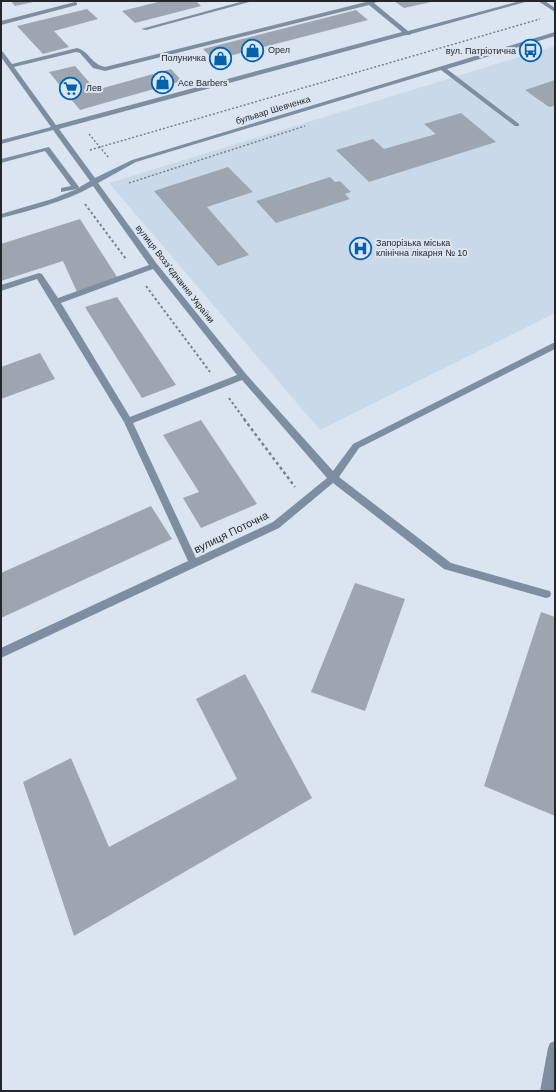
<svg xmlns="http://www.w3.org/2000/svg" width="556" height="1092" font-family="Arial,sans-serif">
<rect width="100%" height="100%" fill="#dbe5f1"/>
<polygon fill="#cad9ea" points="555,46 555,313 320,430 109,183"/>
<g fill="#9ca5b0">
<polygon points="11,1 33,1 33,2 15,6"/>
<polygon points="162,1 196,1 201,6 135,23 122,11"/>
<polygon points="394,1 431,1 431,2 404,8"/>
<polygon points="87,9 98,19 54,31 69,47 43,54 17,26"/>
<polygon points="356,10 368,20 214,60 203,49"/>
<polygon points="75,66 96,90 171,69 182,81 80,110 49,72"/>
<polygon points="555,80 555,106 549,107 525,90"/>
<polygon points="461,113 496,142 369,182 336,150 373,139 384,149 436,134 424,124"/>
<polygon points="228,167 253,192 207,207 249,255 218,266 154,191"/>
<polygon points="330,177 335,182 340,181 351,192 345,194 350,199 276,223 256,201"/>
<polygon points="80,219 117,277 77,292 63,261 1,281 1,244"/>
<polygon points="117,297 176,385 142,398 85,307"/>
<polygon points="40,353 55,379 1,399 1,367"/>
<polygon points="201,420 257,504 201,528 183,498 199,492 163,435"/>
<polygon points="151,506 172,539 1,618 1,573"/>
<polygon points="355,583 405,599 365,711 311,692"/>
<polygon points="541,612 555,617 555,816 484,786"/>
<polygon points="245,674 312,798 74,936 23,782 71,758 109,847 237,779 196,699"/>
</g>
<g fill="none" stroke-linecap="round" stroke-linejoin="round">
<g stroke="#798087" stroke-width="1.5" stroke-dasharray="2 2" stroke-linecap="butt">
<polyline points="89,134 109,158"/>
<polyline points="90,150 540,19"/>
<polyline points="129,183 305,126"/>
</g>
<g stroke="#798087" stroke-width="2" stroke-dasharray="2.5 2.5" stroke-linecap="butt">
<polyline points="85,204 126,259"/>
<polyline points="146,286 210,372"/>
<polyline points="229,398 245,420"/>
</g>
<polyline stroke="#798087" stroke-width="2.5" stroke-dasharray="3 3" stroke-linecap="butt" points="244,419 295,487"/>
<g fill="#7e8ea0" fill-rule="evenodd">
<polygon points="244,1 253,1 146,30 141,29"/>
<path d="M370,1H380L374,3L408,31L520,1H529L411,34L410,35H406L59,129L95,178L132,160L555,32V36L447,69L519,124V126H515L441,70L136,162L98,183L157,264L246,374L333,471L353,444L555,342V349L359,448L339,477L451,563L546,590L550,591L551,594L550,597L546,598L444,569L333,483L279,528L1,658V648L188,561L124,422L37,279L1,291V285L39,273L42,274L58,298L149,265L93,186C64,202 32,210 1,218V214L52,199L77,189L61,192V188L71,186L45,151L1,163V159L49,147L79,187L78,188L90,181L53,130L1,144V140L51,127L1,57V51L3,52L12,64L77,48C90,52 91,64 105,67ZM369,5L402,32L56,125L14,67L76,52L80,53L93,68L105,71ZM153,269L237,375L130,417L61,303ZM242,380L327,478L273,522L196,558L133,423Z"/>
<polygon points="538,1 545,1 555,8 555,12"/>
<polygon points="75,2 77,3 77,5 1,25 1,21"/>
<polygon points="555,1041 554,1091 540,1091 548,1048 550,1043"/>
</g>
</g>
<defs>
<symbol id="shop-ring" viewBox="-11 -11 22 22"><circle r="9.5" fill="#dbe5f1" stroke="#0061ad" stroke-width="1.5"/><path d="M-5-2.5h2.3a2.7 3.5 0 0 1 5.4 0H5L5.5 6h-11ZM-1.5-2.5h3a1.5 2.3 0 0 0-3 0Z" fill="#0061ad"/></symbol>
<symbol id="bus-ring" viewBox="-11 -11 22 22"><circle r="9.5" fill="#dbe5f1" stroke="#0061ad" stroke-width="1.5"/><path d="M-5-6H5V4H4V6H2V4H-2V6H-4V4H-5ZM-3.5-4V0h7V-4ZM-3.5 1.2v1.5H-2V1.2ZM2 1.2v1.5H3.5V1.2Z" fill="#0061ad"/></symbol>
<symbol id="supermarket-ring" viewBox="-11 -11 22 22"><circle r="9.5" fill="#dbe5f1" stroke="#0061ad" stroke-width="1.5"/><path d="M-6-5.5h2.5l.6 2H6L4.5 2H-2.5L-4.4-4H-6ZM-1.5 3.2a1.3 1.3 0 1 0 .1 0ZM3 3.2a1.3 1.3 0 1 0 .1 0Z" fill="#0061ad"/></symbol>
<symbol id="hospital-ring" viewBox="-11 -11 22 22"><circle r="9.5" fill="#dbe5f1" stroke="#0061ad" stroke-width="1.5"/><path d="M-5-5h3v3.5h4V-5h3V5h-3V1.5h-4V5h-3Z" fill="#0061ad"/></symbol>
</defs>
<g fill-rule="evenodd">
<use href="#shop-ring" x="240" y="38" width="25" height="25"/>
<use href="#bus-ring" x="518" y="38" width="25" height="25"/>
<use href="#shop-ring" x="208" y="46" width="25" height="25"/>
<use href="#shop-ring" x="150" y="70" width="25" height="25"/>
<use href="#supermarket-ring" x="58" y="76" width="25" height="25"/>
<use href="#hospital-ring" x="348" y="236" width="25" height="25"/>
</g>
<g text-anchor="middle" stroke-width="4" stroke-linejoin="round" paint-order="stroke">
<g font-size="9" fill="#23272b" stroke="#dbe5f1" text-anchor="start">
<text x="268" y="53">Орел</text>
<text x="516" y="54" text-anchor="end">вул. Патріотична</text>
<text x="206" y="61" text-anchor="end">Полуничка</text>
<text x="178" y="86">Ace Barbers</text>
<text x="86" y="91">Лев</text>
<text x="376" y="246">Запорізька міська<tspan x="376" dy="10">клінічна лікарня № 10</tspan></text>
</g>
<g font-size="9" fill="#23272b" stroke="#dbe5f1">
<text transform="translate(273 110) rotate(-17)" y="3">бульвар Шевченка</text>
<text transform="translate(175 274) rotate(52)" y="3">вулиця Воззʼєднання України</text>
</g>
<g font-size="11" fill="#23272b" stroke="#dbe5f1">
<text transform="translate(231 532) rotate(-26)" y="4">вулиця Поточна</text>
</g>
</g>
<rect width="556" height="1092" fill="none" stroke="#23272b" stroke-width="4"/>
</svg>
